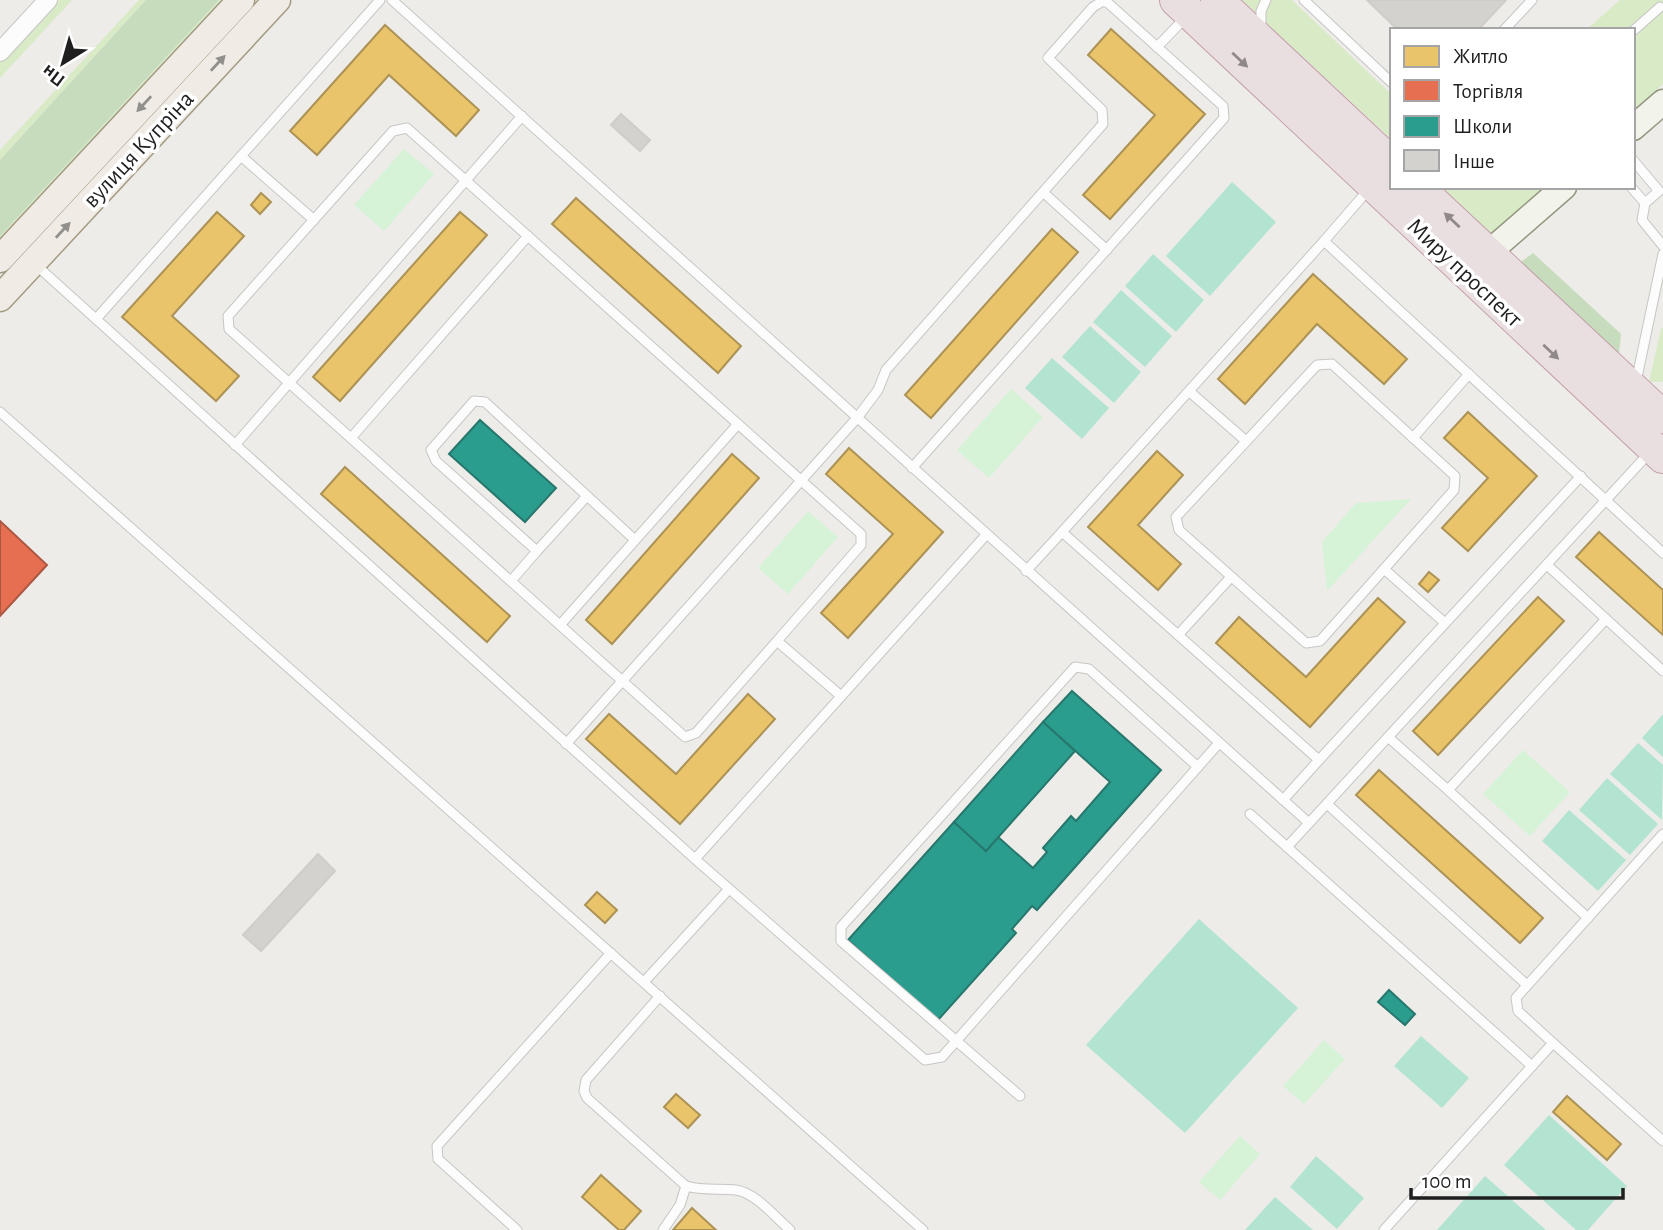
<svg xmlns="http://www.w3.org/2000/svg" width="1663" height="1230" font-family="'Alegreya Sans',sans-serif">
<rect width="100%" height="100%" fill="#edece8"/>
<g fill="#d8eac6">
<polygon points="59,0 72,0 0,78 0,63"/>
<polygon points="139,0 146,0 0,160 0,150"/>
<polygon points="219,0 228,0 0,246 0,236"/>
<polygon points="1242,0 1292,0 1392,95 1392,140"/>
<polygon points="1620,0 1663,0 1663,84 1633,110 1633,30 1586,30"/>
<polygon points="1442,187 1544,187 1491,233"/>
<polygon points="1663,327 1663,382 1649,382 1661,329"/>
</g>
<g fill="#c6dcbd">
<polygon points="146,0 219,0 0,236 0,160"/>
<polygon points="1533,253 1621,334 1619,354 1521,262"/>
</g>
<g fill="#d6f3d8">
<polygon points="404,149 434,174 384,231 354,205"/>
<polygon points="1011,389 1043,417 989,478 957,450"/>
<polygon points="1411,499 1327,591 1322,542 1356,503"/>
<polygon points="808,511 838,537 788,594 758,568"/>
<polygon points="1523,750 1570,792 1530,836 1483,794"/>
<polygon points="1324,1040 1345,1059 1304,1104 1283,1086"/>
<polygon points="1240,1136 1260,1154 1220,1200 1199,1182"/>
</g>
<g fill="#b3e4d2">
<polygon points="1232,182 1276,222 1210,296 1166,256"/>
<polygon points="1153,254 1204,300 1176,332 1125,286"/>
<polygon points="1121,290 1172,336 1145,367 1093,322"/>
<polygon points="1090,326 1141,372 1114,403 1062,357"/>
<polygon points="1052,358 1109,408 1082,439 1025,388"/>
<polygon points="1663,714 1663,757 1642,738"/>
<polygon points="1638,743 1663,765 1662,820 1610,774"/>
<polygon points="1607,778 1658,824 1630,855 1579,810"/>
<polygon points="1569,810 1626,860 1598,891 1542,841"/>
<polygon points="1199,919 1298,1008 1185,1133 1086,1045"/>
<polygon points="1421,1036 1469,1078 1442,1108 1394,1066"/>
<polygon points="1549,1115 1627,1186 1588,1230 1576,1230 1504,1165"/>
<polygon points="1316,1156 1364,1198 1337,1229 1290,1187"/>
<polygon points="1485,1176 1546,1230 1437,1230"/>
<polygon points="1275,1197 1313,1230 1245,1230"/>
</g>
<g fill="#e9c46a" stroke="#ac9254" stroke-width="2">
<polygon points="385,25 479,110 456,136 389,75 317,155 290,131"/>
<polygon points="1111,29 1205,114 1110,219 1083,195 1155,115 1088,55"/>
<polygon points="261,193 271,202 260,214 251,205"/>
<polygon points="576,198 741,346 718,373 552,224"/>
<polygon points="217,212 244,236 172,316 239,376 216,401 122,317"/>
<polygon points="460,212 487,235 340,401 313,377"/>
<polygon points="1052,229 1078,252 931,418 905,395"/>
<polygon points="1313,274 1407,359 1384,384 1317,324 1245,404 1218,379"/>
<polygon points="1468,412 1537,476 1468,551 1442,528 1488,478 1444,438"/>
<polygon points="849,448 943,532 848,638 821,613 893,534 826,474"/>
<polygon points="1157,451 1183,475 1138,525 1181,564 1158,590 1088,527"/>
<polygon points="732,454 759,478 612,644 586,620"/>
<polygon points="345,467 510,616 487,642 321,494"/>
<polygon points="1599,532 1663,590 1663,635 1576,557"/>
<polygon points="1429,572 1439,580 1428,592 1419,584"/>
<polygon points="1538,597 1564,621 1438,755 1413,731"/>
<polygon points="1378,598 1405,622 1310,727 1216,643 1239,617 1306,677"/>
<polygon points="748,694 775,719 680,824 586,739 609,714 676,774"/>
<polygon points="1379,770 1543,918 1520,943 1356,795"/>
<polygon points="597,892 617,910 605,923 585,905"/>
<polygon points="676,1094 700,1115 688,1128 664,1107"/>
<polygon points="1567,1096 1621,1144 1607,1160 1553,1112"/>
<polygon points="601,1175 641,1211 624,1230 619,1230 582,1197"/>
<polygon points="692,1208 716,1230 673,1230"/>
</g>
<polygon fill="#e76f51" stroke="#ab5742" stroke-width="2" points="0,521 47,565 0,616"/>
<g fill="#2a9d8f" stroke="#27776d" stroke-width="2">
<polygon points="480,420 556,488 525,522 449,454"/>
<polygon points="1072,691 1161,770 1037,910 1032,906 1012,929 1016,933 938,1020 848,940 954,822 986,851 998,837 1033,868 1047,852 1043,848 1071,816 1076,821 1110,782 1043,722"/>
<polygon points="1043,722 1075,751 986,851 954,822"/>
<polygon points="1389,990 1415,1014 1405,1025 1378,1002"/>
</g>
<g fill="#d4d2cf" stroke="#d0cdc9" stroke-width="2">
<polygon points="1367,0 1506,0 1478,30 1398,30"/>
<polygon points="621,114 650,140 640,151 611,125"/>
<polygon points="318,854 335,871 261,951 243,935"/>
</g>
<g fill="none" stroke-linecap="round" stroke-linejoin="round">
<defs>
<g id="lane">
<polyline points="392,0 1309,823"/>
<polyline points="1304,0 1392,83"/>
<polyline points="1261,29 1261,11 1266,0"/>
<polyline points="1504,30 1532,0"/>
<polyline points="1633,31 1660,7"/>
<polyline points="1157,47 1187,16"/>
<polyline points="241,156 314,220"/>
<polyline points="1633,160 1659,191 1645,203 1642,220 1663,246"/>
<polyline points="1631,187 1645,203"/>
<polyline points="1044,193 1107,250"/>
<polyline points="1324,241 1369,189"/>
<polyline points="36,265 695,859 925,1060 942,1057 1219,743"/>
<polyline points="96,319 380,0"/>
<polyline points="1636,382 1663,254"/>
<polyline points="1190,392 1246,441"/>
<polyline points="0,412 923,1230"/>
<polyline points="351,438 528,236"/>
<polyline points="1413,438 1469,374"/>
<polyline points="235,445 522,116"/>
<polyline points="1581,476 1319,760 1062,532 1324,241 1663,553"/>
<polyline points="537,551 587,496"/>
<polyline points="1547,565 1663,671"/>
<polyline points="1384,569 1454,490 1455,476 1332,364 1317,365 1176,517 1179,530 1306,643 1320,641 1384,569 1445,623"/>
<polyline points="1026,571 1062,532"/>
<polyline points="511,581 537,551 436,461 431,450 474,401 485,402 635,540"/>
<polyline points="560,625 738,424"/>
<polyline points="1178,635 1231,577"/>
<polyline points="777,641 861,545 861,534 407,128 393,131 228,316 229,329 685,737 696,733 777,641 841,696"/>
<polyline points="1388,737 1448,790 1606,619"/>
<polyline points="566,744 857,418 878,390 886,370 1103,124 1102,110 1048,58 1093,7 1103,1 1108,3 1223,106 1224,118 912,468"/>
<polyline points="1448,790 1588,918"/>
<polyline points="1283,800 1319,760"/>
<polyline points="1327,804 1527,985"/>
<polyline points="1250,814 1287,847 1650,452"/>
<polyline points="1287,847 1532,1066 1384,1230"/>
<polyline points="695,859 986,535"/>
<polyline points="644,982 729,889"/>
<path d="M660,996L586,1080L584,1091L587,1098L686,1186C703,1191 719,1188 736,1190C756,1193 775,1217 790,1230"/>
<polyline points="1553,1043 1663,1141"/>
<polyline points="1532,1066 1553,1043 1518,1011 1516,998 1663,834"/>
<polyline points="1020,1096 841,941 841,927 1075,667 1089,669 1198,767"/>
<polyline points="517,1230 438,1159 437,1146 611,953"/>
<polyline points="663,1230 680,1205 686,1186"/>
</g>
<polyline id="street" points="0,52 48,0"/>
<g id="secondary">
<polyline points="1633,128 1663,102"/>
<polyline points="1487,254 1564,187"/>
</g>
<g id="primary">
<polyline points="0,259 241,0"/>
<polyline points="0,298 277,0"/>
</g>
<g id="highway">
<polyline points="1176,0 1663,457"/>
<polyline points="1217,0 1392,164"/>
<polyline points="1417,187 1663,417"/>
</g>
</defs>
<use href="#lane" stroke="#c6c6c4" stroke-width="11"/>
<use href="#street" stroke="#c6c6c4" stroke-width="20"/>
<use href="#secondary" stroke="#949780" stroke-width="27"/>
<use href="#primary" stroke="#a49b84" stroke-width="29"/>
<use href="#highway" stroke="#c39fa8" stroke-width="34"/>
<use href="#lane" stroke="#fcfcfc" stroke-width="9"/>
<use href="#street" stroke="#fcfcfc" stroke-width="18"/>
<use href="#secondary" stroke="#f2f4eb" stroke-width="24"/>
<use href="#primary" stroke="#f0ece5" stroke-width="26"/>
<use href="#highway" stroke="#eadfe0" stroke-width="32"/>
</g>
<defs><path id="oneway-solid" d="M-6-.8H1V-3.2L6.5 0L1 3.2V.8H-6Z" transform="scale(1.75)"/></defs>
<g fill="#8f8989">
<use href="#oneway-solid" transform="translate(1240 60) rotate(43)"/>
<use href="#oneway-solid" transform="translate(1452 220) rotate(-137)"/>
<use href="#oneway-solid" transform="translate(1551 352) rotate(43)"/>
</g>
<g fill="#92908c">
<use href="#oneway-solid" transform="translate(218 63) rotate(-47)"/>
<use href="#oneway-solid" transform="translate(144 104) rotate(133)"/>
<use href="#oneway-solid" transform="translate(63 230) rotate(-47)"/>
</g>
<g text-anchor="middle" stroke-width="7" stroke-linejoin="round" paint-order="stroke">
<g font-size="24" fill="#1f1f1f" stroke="#fff">
<text transform="translate(138 149) rotate(-47)" y="8">вулиця Купріна</text>
<text transform="translate(1465 272) rotate(43)" y="8">Миру проспект</text>
</g>
</g>
<rect x="1390" y="28" width="245" height="161" fill="#ffffff" stroke="#a5a5a5" stroke-width="2"/>
<rect x="1404" y="46" width="35" height="21" fill="#e9c46a" stroke="#a5a5a5" stroke-width="2"/>
<text x="1453" y="63" font-size="21" fill="#1f1f1f">Житло</text>
<rect x="1404" y="80" width="35" height="21" fill="#e76f51" stroke="#a5a5a5" stroke-width="2"/>
<text x="1453" y="98" font-size="21" fill="#1f1f1f">Торгівля</text>
<rect x="1404" y="116" width="35" height="21" fill="#2a9d8f" stroke="#a5a5a5" stroke-width="2"/>
<text x="1453" y="133" font-size="21" fill="#1f1f1f">Школи</text>
<rect x="1404" y="150" width="35" height="21" fill="#d4d2cf" stroke="#a5a5a5" stroke-width="2"/>
<text x="1453" y="168" font-size="21" fill="#1f1f1f">Інше</text>
<g transform="translate(63 63) rotate(217)" stroke="#ffffff" stroke-width="5" paint-order="stroke">
<path d="M0-5L12 26L0 18L-12 26Z" fill="#1f1f1f"/>
<text y="-10" font-size="19" font-weight="bold" text-anchor="middle" fill="#1f1f1f">Пн</text>
</g>
<path d="M1411 1188v10h212v-10" fill="none" stroke="#1f1f1f" stroke-width="3.5"/>
<text x="1422" y="1188" font-size="21" fill="#1f1f1f" stroke="#ffffff" stroke-width="5" paint-order="stroke">100 m</text>
</svg>
